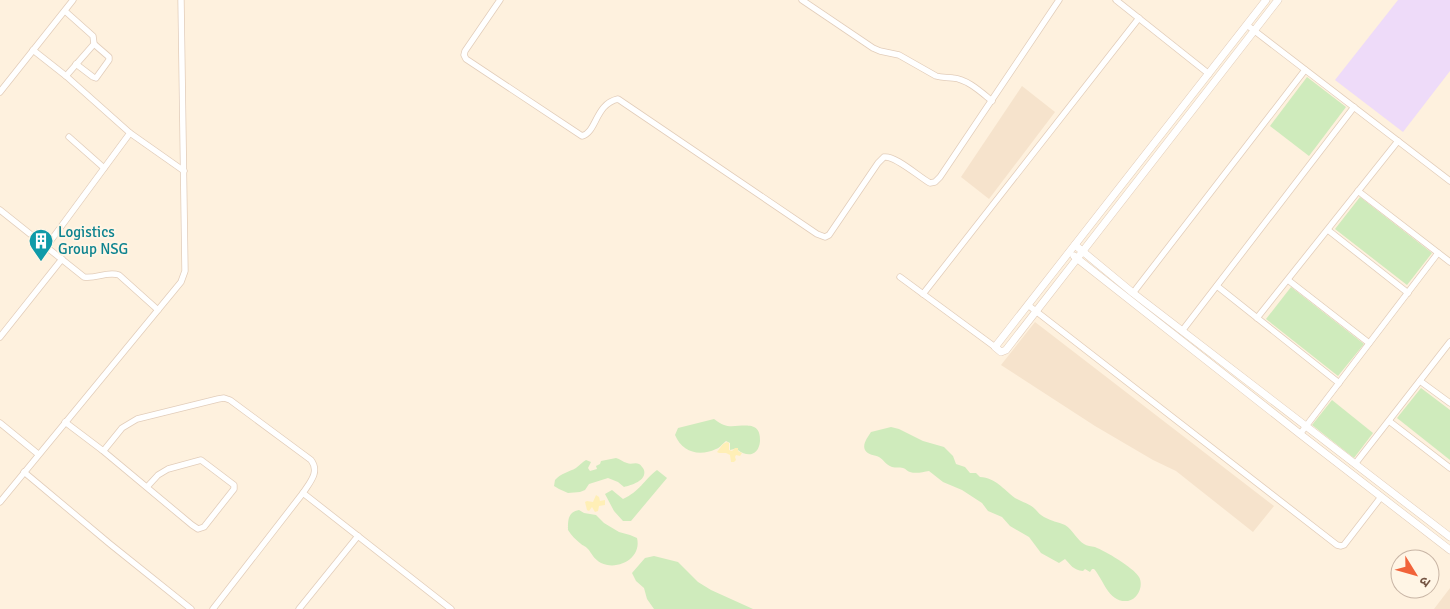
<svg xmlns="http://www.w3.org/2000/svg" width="1450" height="609" font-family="Signika,'Noto Sans Devanagari',sans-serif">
<rect width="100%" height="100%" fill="#fef1de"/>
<g fill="#f6e3cc">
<polygon points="1022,86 1055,112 989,199 961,177"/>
<polygon points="1035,322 1274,506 1253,532 1176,471 1153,460 1095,426 1001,365"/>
<polygon points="1450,588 1450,609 1434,609"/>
</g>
<polygon fill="#eedbf9" points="1398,0 1450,0 1450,71 1403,132 1335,80"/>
<g fill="#cfebbc">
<polygon points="1307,77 1346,107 1309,156 1270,126"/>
<polygon points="1360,197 1432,253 1407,285 1335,229"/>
<polygon points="1291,287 1364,344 1338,376 1266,319"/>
<polygon points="1421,388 1450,410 1450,460 1397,418"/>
<polygon points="1332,400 1373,433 1354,458 1312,425"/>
<path d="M714,419C717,421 721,424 724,425C736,430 761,416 760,441C759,455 748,458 738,450V448L730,450V443L726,441C722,444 720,448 716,449C699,457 682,452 675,435L678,428Z"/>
<path d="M891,427L899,429L923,441L944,447L953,456L956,464L965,467L970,473H976L980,477C996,478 1003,489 1015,498C1022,502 1030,504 1035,509C1038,512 1040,515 1044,517C1051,521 1058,522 1065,525C1073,530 1077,540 1084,544C1087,546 1091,546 1095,547C1105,551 1133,567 1139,577C1142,582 1141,590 1137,595C1135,598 1132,600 1128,601C1108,603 1104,580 1094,569H1092L1090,572L1085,569L1083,571C1073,570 1071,565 1065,559L1059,563L1041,553L1029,537L1010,526L1002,517L988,511L982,503L962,490L943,482L929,471C923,472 916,474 910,472C906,471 907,469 903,468C899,467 896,468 892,467C886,465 884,460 879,457C875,455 868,455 865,450C862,444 868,437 871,432Z"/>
<path d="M616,458C620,459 623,462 627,463C631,465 635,462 639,464C641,465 643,468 644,470C647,481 631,485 624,487L618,482L608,478L589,484L585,490L580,492L568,493L559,489L554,486L555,480C561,473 569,472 576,468C580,465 582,462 586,460L591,462L588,468L590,471L597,469L596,466L600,464L601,461Z"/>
<path d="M657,470L667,478L631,521H623L614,511L605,494L612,490L623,499C640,491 643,481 657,470Z"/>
<path d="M579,510L584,513L596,515L604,523L619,532L630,535L637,538C642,558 618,571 601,563C594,559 592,554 588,549C584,545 585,547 581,544C576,540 571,535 568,530C568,520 568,512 579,510Z"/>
<polygon points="654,556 678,562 698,582 711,590 753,609 654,609 647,599 644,588 636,581 632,573 645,558"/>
</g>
<g fill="#ffefb6">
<polygon points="727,442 729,443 729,450 732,451 735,448 738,448 738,451 742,453 740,456 736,455 735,457 736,460 734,462 731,462 730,455 726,453 719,453 717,452 723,444"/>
<polygon points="596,495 599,497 600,501 605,500 605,505 599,506 598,511 595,512 592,507 589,511 587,510 585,502 587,501 593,502"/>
</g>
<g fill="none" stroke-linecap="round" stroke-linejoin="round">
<defs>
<g id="minor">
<path d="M500,0L465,51L464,55L466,59L582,136C597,132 595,104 618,99L817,234L825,237L829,235L878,163L884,157C895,155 919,177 930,183L935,182L940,177L1059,0"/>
<path d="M802,0L873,48L880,51L899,55L936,76C942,78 947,77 953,78C967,79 981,92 992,101"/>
<polyline points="1116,0 1209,74"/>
<polyline points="65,11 93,36 94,44 66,76"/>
<polyline points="1247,25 1450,181"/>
<polyline points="33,50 66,76 130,133 46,247"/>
<polyline points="76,64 93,77 96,78 109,60 109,57 94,44"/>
<polyline points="0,92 73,0"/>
<polyline points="130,133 184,171"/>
<polyline points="69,137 104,168"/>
<polyline points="1358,191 1450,262"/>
<path d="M0,210L84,277C96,279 107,271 119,275L158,310"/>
<polyline points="1328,230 1408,293"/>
<polyline points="900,277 995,347"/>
<polyline points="1288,280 1369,343"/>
<polyline points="1217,286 1339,383"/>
<polyline points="1133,293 1305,70"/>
<polyline points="923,294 1139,18"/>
<polyline points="1028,305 1337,545 1341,546 1344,545 1381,497"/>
<polyline points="1257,318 1398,141"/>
<polyline points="1182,331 1354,107"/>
<polyline points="0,337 62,259"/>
<polyline points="1420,381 1450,403"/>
<polyline points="1389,421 1450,468"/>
<path d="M65,422L102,450L105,449L122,428L137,419L218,399L224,398L230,400L311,460C320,472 310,482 303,493L451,609"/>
<polyline points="0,423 38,454"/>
<polyline points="1300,434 1438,253"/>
<polyline points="102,450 192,525 198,529 204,527 234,489 234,485 201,460 168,469 158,475 147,487"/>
<polyline points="1355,464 1450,342"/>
<polyline points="24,472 110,544 191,609"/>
<polyline points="0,502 181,282 185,271 181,0"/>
<polyline points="213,609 303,493"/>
<polyline points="299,609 358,536"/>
</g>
<g id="tertiary">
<polyline points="1266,0 995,347 1001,352 1006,350 1278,0"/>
<polyline points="1075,245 1133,293 1450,537"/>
<polyline points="1074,256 1300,434 1450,550"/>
</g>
</defs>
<use href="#minor" stroke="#e2cdba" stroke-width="7"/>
<use href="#tertiary" stroke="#e2cdba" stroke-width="8"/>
<use href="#minor" stroke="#fff" stroke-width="5.5"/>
<use href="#tertiary" stroke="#fff" stroke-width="7"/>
</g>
<defs>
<symbol id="building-pin" viewBox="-11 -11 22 30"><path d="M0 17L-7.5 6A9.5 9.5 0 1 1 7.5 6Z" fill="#0f9aa8" stroke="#fff5e5"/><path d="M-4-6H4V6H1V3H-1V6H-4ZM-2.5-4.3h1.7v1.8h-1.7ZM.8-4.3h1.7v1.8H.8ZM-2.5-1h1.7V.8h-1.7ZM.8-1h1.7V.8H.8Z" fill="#fff"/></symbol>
</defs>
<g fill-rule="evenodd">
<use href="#building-pin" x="27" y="227" width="28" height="38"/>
</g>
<g text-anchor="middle" stroke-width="4" stroke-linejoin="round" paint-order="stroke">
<g font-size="15" fill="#0d838f" stroke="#fff5e5" text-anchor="start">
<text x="58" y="237">Logistics<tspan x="58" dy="17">Group NSG</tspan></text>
</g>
</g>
<g transform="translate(1415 574) rotate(127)"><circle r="24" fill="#fff5e5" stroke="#c8b5a5"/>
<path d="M0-4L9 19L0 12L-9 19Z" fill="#f1633a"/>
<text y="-8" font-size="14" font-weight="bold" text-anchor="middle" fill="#755645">उ</text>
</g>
</svg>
